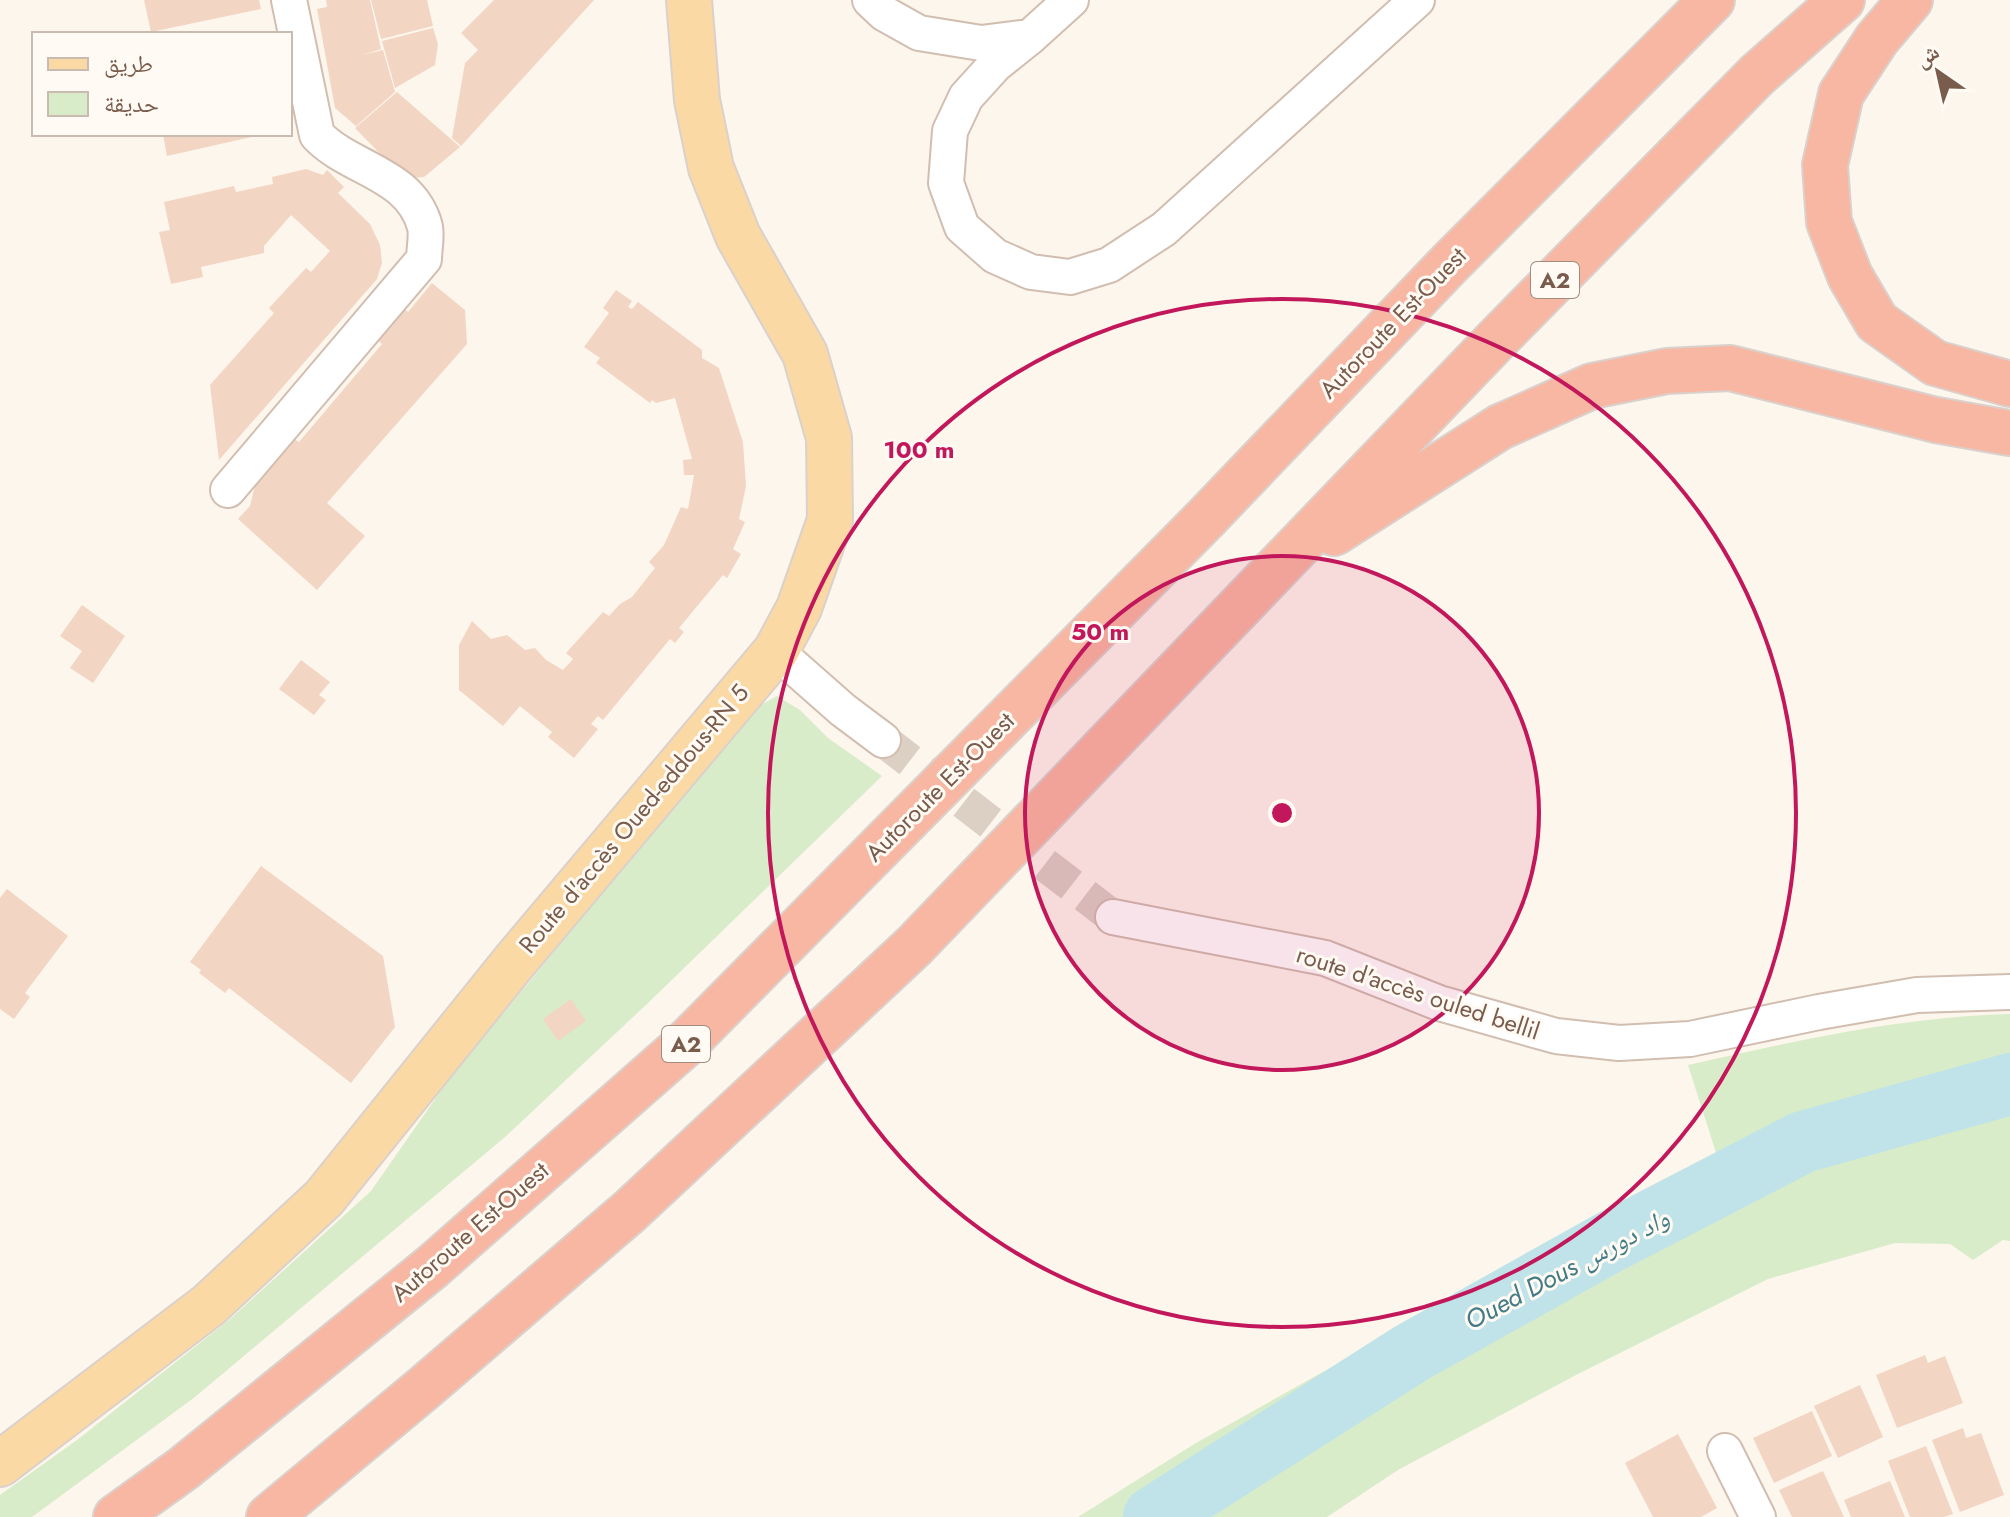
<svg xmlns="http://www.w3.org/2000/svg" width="2010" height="1517" font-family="Jost,'Noto Naskh Arabic',sans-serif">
<rect width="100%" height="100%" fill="#fdf6ec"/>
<g fill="#d8ecc9">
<polygon points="777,696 800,710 828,738 882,776 647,1004 505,1137 195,1397 32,1517 0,1517 0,1495 77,1440 229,1320 371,1191 447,1082 717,753 759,706"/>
<path d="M2010,1014V1241L2003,1240L1973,1260L1950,1244L1895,1243L1768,1279L1576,1375L1398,1470L1327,1517H1078L1196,1443L1414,1321L1718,1159L1688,1065C1795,1041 1900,1017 2010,1014Z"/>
</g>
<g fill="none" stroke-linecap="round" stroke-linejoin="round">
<polyline stroke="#bfe3e8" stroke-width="62" points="1154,1517 1413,1352 1606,1244 1803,1142 2010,1084"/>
</g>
<g fill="#f3d5c3">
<polygon points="144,0 259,0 261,9 151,32"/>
<polygon points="326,0 370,0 381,49 362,55 383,50 395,92 356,126 335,108 317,9 327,7"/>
<polygon points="371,0 427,0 433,26 381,39"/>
<polygon points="494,0 594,0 461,146 452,138 465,63 478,50 461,33"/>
<polygon points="433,28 438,44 435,65 395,88 382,41"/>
<polygon points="397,92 460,147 424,177 412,178 396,170 355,128"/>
<polygon points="163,134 260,134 260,135 167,156"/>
<polygon points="306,169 323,175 327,170 344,187 338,193 370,224 380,245 382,263 377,279 219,460 210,385 274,313 269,308 306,268 311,272 330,251 291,215 264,246 264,253 201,267 203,277 171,284 159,232 170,230 164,202 234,186 236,192 273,184 272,177"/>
<polygon points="432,283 465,310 467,344 327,503 365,536 317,590 238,519 250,506 255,485 294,439 299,442 382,344 377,339 403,308 408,312"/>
<polygon points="616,290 632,301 628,307 632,309 638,302 702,350 702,358 719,368 743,442 746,486 739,519 745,522 733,549 741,554 727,578 723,575 679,628 684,632 675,643 670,639 603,720 598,716 591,724 598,729 574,758 548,737 552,732 520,706 503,726 459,690 459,645 472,621 491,639 507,635 525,650 535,648 546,660 563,670 573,659 566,653 603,612 609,616 620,604 632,597 655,568 649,562 664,545 681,507 688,509 694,475 684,475 683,460 692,459 675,398 656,403 652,400 650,403 596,363 600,358 584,347 609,313 603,308"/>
<polygon points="82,605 125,636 93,683 70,668 82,651 60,636"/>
<polygon points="301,660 330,682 319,695 326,700 314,715 279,689"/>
<polygon points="261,866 383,956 395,1027 351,1083 229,988 225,993 199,973 201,970 190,962"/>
<polygon points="7,889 68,936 25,993 30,997 14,1019 0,1009 0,898"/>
<polygon points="571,999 586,1021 558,1041 543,1019"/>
<polygon points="1925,1355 1928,1363 1945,1356 1963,1403 1897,1428 1876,1375"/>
<polygon points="1860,1385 1883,1437 1838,1458 1814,1406"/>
<polygon points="1812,1411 1832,1456 1774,1483 1753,1438"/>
<polygon points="1963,1428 1966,1438 1981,1433 2004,1495 1960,1512 1932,1440"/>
<polygon points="1678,1434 1717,1508 1701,1517 1653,1517 1625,1463"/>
<polygon points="1926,1446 1953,1514 1944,1517 1910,1517 1888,1461"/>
<polygon points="1823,1471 1844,1517 1792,1517 1779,1490"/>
<polygon points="1890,1481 1905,1517 1851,1517 1844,1500"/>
</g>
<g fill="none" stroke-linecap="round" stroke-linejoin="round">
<polyline stroke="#dcd0c4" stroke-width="34" stroke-dasharray="34 17" stroke-linecap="butt" points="883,740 1113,917"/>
<defs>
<g id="minor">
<polyline points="870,0 885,14 919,33 981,43 1030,37 1071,0"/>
<polyline points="1030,37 995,65 966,97 950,131 946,183 962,227 995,256 1031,272 1070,277 1109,265 1164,229 1417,0"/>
<path d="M228,490L424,259C424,250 427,237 425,227C411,173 350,170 317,135L289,0"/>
<polyline points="776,651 843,710 883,740"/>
<polyline points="1113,917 1325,958 1439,1003 1556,1036 1619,1043 1690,1039 1819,1012 1917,995 2010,992"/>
<polyline points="1725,1451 1758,1517"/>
</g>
<polyline id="major" points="0,1464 209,1305 324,1198 514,962 776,651 799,608 830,520 829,438 805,354 738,236 711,168 697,100 689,0"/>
<g id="highway">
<polyline points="1910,0 1877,39 1841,94 1825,165 1829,222 1850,276 1877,322 1935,363 2010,384"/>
<polyline points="1334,533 1500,427 1592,386 1667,371 1730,368 1936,420 2010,433"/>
<polyline points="116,1517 184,1468 432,1267 681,1048 1207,517 1450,263 1712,0"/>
<polyline points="269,1517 424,1388 630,1211 914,946 1497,339 1757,75 1842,0"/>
</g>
</defs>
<use href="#minor" stroke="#d1beb0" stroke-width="38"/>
<use href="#major" stroke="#dad1cd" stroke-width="48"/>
<use href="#highway" stroke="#dad1cd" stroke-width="48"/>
<use href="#minor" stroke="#fff" stroke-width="34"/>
<use href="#major" stroke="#fbd9a5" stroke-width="44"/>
<use href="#highway" stroke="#f7b7a3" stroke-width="44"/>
</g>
<circle cx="1282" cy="813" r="257" fill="#c2185b" fill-opacity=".12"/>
<g fill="none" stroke="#c2185b" stroke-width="4">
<circle cx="1282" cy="813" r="257"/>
<circle cx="1282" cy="813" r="514"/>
</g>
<g text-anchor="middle" stroke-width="6" stroke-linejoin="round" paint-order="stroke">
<g fill="#fffaf3" stroke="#a28b7f" stroke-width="2">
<rect x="1531" y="262" width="48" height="36" rx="6"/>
<rect x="662" y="1026" width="48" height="36" rx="6"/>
</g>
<g font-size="22" font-weight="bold" fill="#7a5c4d">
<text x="1555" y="288">A2</text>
<text x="686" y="1052">A2</text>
</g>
<g font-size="24" fill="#7a5c4d" stroke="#fffaf3">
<text transform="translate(1393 323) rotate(-46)" y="8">Autoroute Est-Ouest</text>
<text transform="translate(940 787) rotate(-45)" y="8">Autoroute Est-Ouest</text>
<text transform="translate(634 819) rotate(-50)" y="8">Route d'accès Oued-eddous-RN 5</text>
<text transform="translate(1418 993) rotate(18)" y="8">route d'accès ouled bellil</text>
<text transform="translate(470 1232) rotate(-41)" y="8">Autoroute Est-Ouest</text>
</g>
<g font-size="26" font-style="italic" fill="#437c86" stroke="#fffaf3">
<text transform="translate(1567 1269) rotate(-28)" y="9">Oued Dous واد دورس</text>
</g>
</g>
<circle cx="1282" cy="813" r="12" fill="#c2185b" stroke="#fffaf3" stroke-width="4"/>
<g font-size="24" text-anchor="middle" font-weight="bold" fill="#c2185b" stroke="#fffaf3" stroke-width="6" stroke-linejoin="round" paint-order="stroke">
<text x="919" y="458">100 m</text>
<text x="1100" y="640">50 m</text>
</g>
<rect x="32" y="32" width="260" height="104" fill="#fffaf3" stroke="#cabbb1" stroke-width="2"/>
<rect x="48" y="58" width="40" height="12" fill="#fbd9a5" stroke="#cabbb1" stroke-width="2"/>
<text x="104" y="72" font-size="24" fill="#7a5c4d">طريق</text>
<rect x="48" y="92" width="40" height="24" fill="#d8ecc9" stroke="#cabbb1" stroke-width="2"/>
<text x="104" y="112" font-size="24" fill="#7a5c4d">حديقة</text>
<g transform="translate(1938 72) rotate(326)" stroke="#fffaf3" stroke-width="6" paint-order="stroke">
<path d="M0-6L14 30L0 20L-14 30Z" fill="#7a5c4d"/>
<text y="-12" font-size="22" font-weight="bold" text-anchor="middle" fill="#7a5c4d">ش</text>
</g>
</svg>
